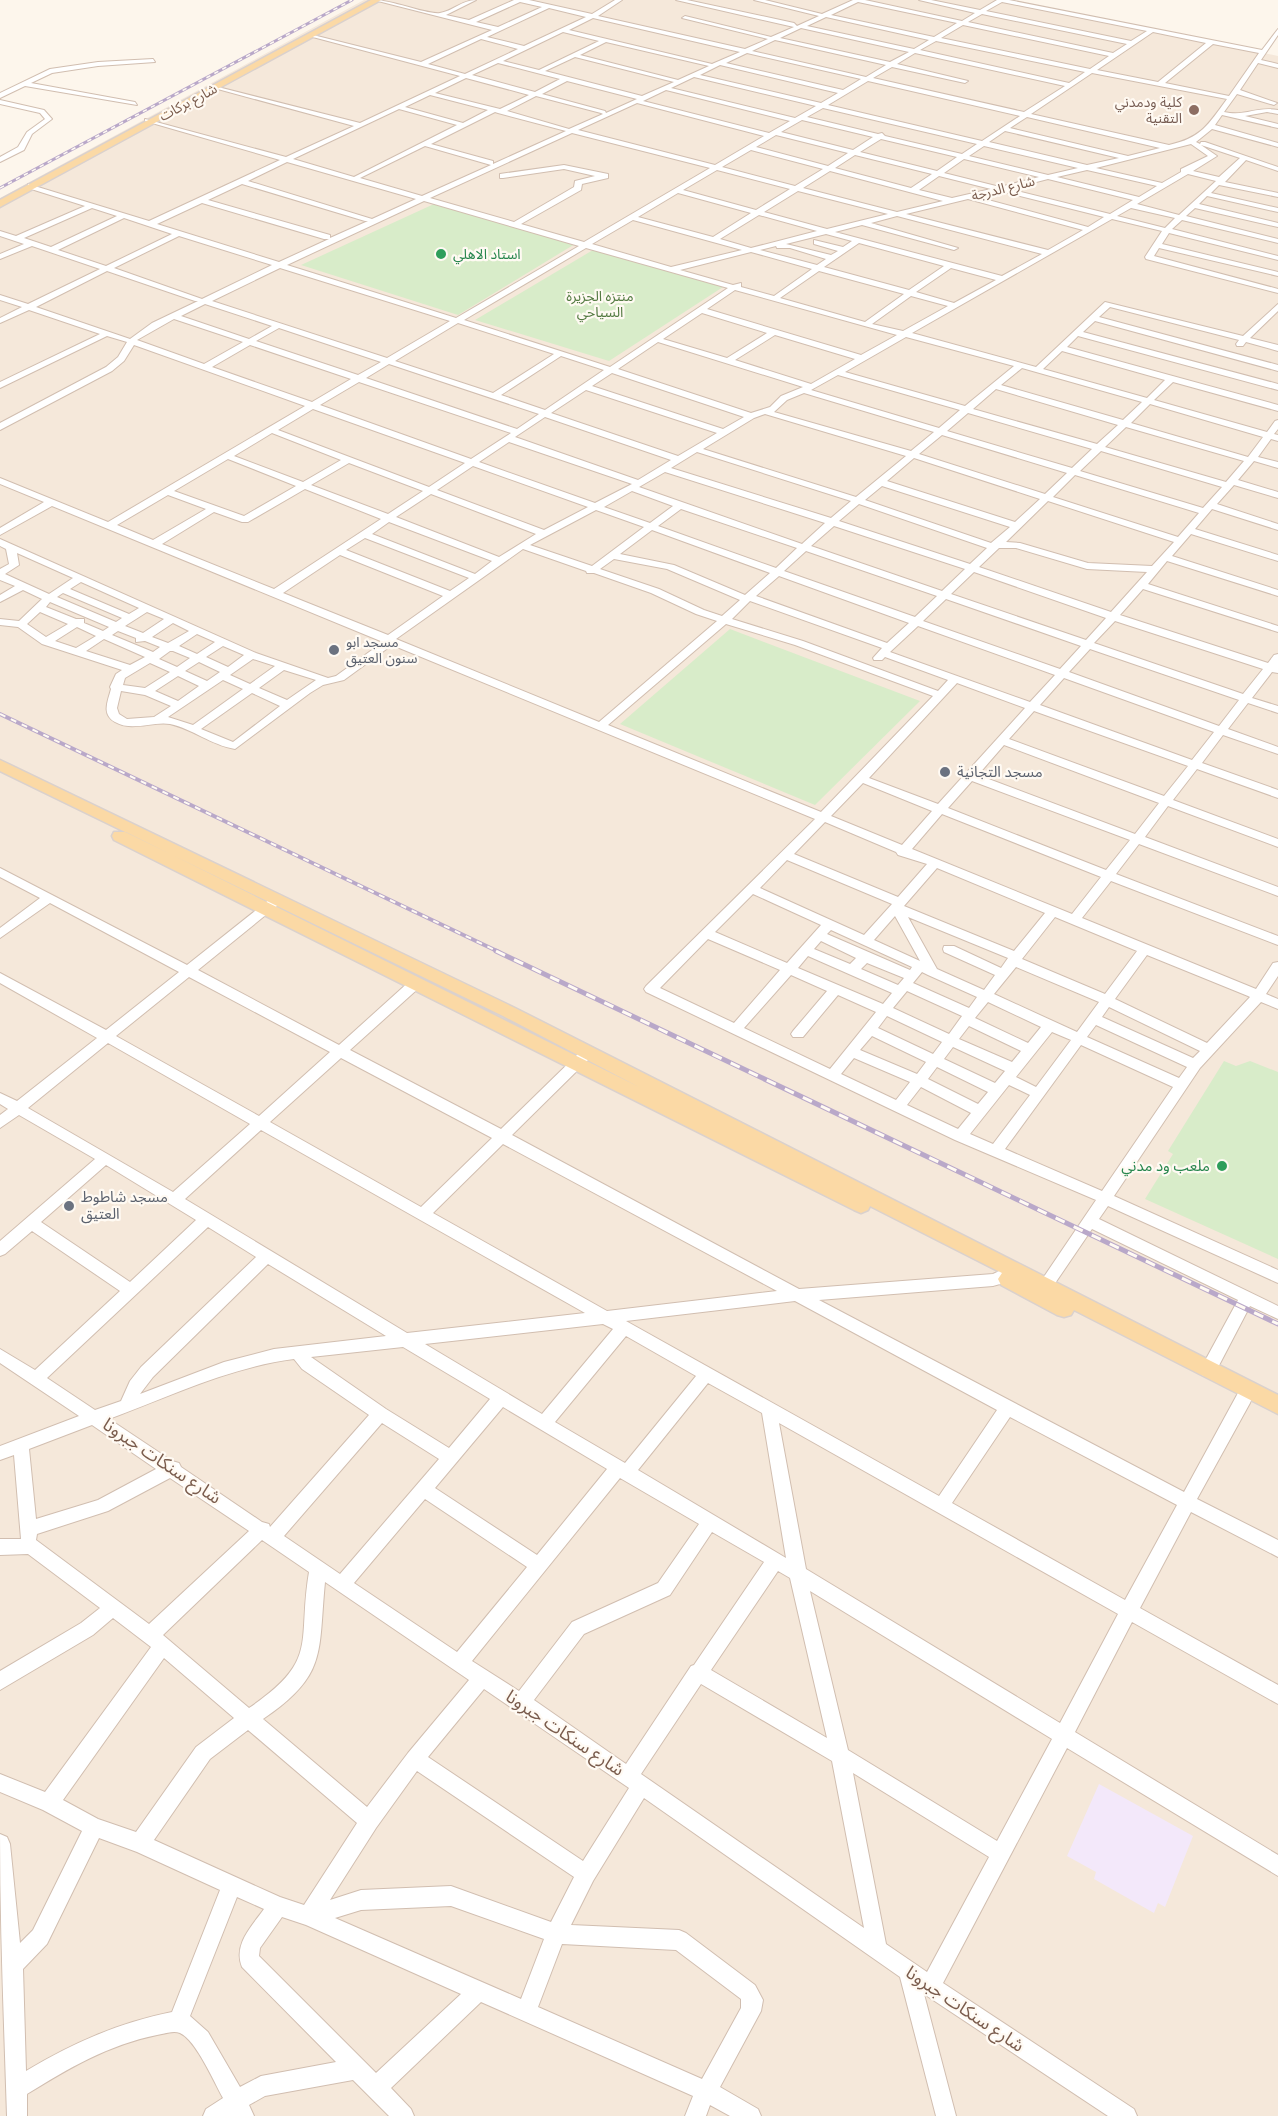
<svg xmlns="http://www.w3.org/2000/svg" width="1278" height="2116" font-family="'Public Sans','Noto Sans Arabic',sans-serif">
<rect width="100%" height="100%" fill="#fdf6ec"/>
<polygon fill="#f5e8da" points="364,0 1013,0 1278,56 1278,2116 0,2116 0,198"/>
<polygon fill="#f3e8fa" points="1099,1784 1193,1836 1165,1907 1158,1903 1154,1913 1094,1879 1096,1872 1067,1856"/>
<g fill="#d8ecc9">
<polygon points="434,204 575,244 458,315 301,265"/>
<polygon points="593,250 723,287 609,361 475,320"/>
<polygon points="730,629 920,701 815,805 620,724"/>
<polygon points="1224,1061 1236,1066 1250,1061 1278,1072 1278,1259 1145,1199 1173,1154 1168,1151"/>
</g>
<g fill="none" stroke-linecap="round" stroke-linejoin="round">
<defs>
<g id="minor">
<path d="M374,0C392,0 428,15 440,13C453,11 462,0 476,0L446,15L469,20L514,0H529L592,14L615,0H622L598,16L745,49L768,39L682,18L685,16L771,37L794,27L676,0H687L794,23L797,26L819,16L754,0H765L822,14L853,0H865L962,21L975,13L919,0H931L980,10L997,0H1009L1262,50L1278,29V35L1261,60L1278,64V68L1258,63L1240,90L1277,103L1274,105L1237,94L1224,112C1245,117 1257,106 1278,110V114L1267,112L1245,116L1278,124V128L1222,115L1215,125L1278,143V147L1212,129L1196,142L1200,144L1201,142H1205L1278,167V171L1246,160L1225,182L1278,193V197L1219,185L1211,193L1278,208V212L1207,196L1199,204L1278,223V227L1195,208L1186,216L1278,239V243L1182,220L1172,229L1278,256V260L1169,233L1162,244L1278,272V276L1159,248L1154,256L1278,289V293L1146,259L1145,257L1162,231L1112,219L912,333L1036,367L1105,302L1243,336L1278,304V311L1250,338L1278,345V351L1246,342L1243,346H1237L1236,344L1239,340L1110,307L1099,317L1278,365V371L1095,321L1083,332L1278,384V390L1078,336L1067,347L1278,405V411L1173,382L1154,400L1267,432L1275,421L1278,420V429L1274,434L1278,435V441L1271,439L1258,457L1278,462V468L1254,461L1238,480L1278,492V498L1234,485L1217,504L1278,524V530L1212,509L1195,529L1278,555V561L1191,534L1172,556L1278,590V596L1167,561L1148,584L1278,626V632L1143,589L1120,615L1268,663L1274,655L1278,654V673L1272,672L1252,698L1278,706V713L1248,703L1228,729L1278,747V754L1223,735L1202,763L1278,790V798L1197,769L1173,800L1278,839V847L1168,806L1145,837L1278,887V896L1139,844L1116,874L1278,936V945L1111,881L1082,918L1256,989L1273,963L1278,962V976L1266,994L1278,999V1009L1261,1002L1200,1068L1114,1196L1278,1270V1283L1108,1206L1099,1219L1278,1306V1319L1250,1306L1214,1375L1208,1377L1202,1375L1200,1370L1238,1300L1092,1229L1045,1298L1040,1300L1035,1298L1032,1294L1035,1290L1096,1200L955,1140L646,992L644,989L646,986L815,819L392,645L344,680L323,685L310,693L235,749C211,745 193,729 170,724C153,721 132,732 115,722C101,714 108,701 111,689L110,687L116,674L122,670L42,644L18,627L0,625V619L19,621L42,599L23,590L0,602V595L15,586L0,580V569L9,564L6,549L0,546V539L256,653L328,678L336,676L383,642L52,506L0,535V528L44,502L0,484V478L108,522L305,406L134,345L124,361L112,371L0,430V423L106,367L118,357L127,342L107,336L0,388V382L100,334L29,310L0,323V318L22,307L0,300V295L28,304L100,269L32,246L0,259V254L24,244L0,236V231L16,236L85,206L28,188V184L149,221L280,160L145,121V119L286,157L354,126L214,88V86L360,123L460,76L309,36V34L421,62L492,30ZM520,2L542,7L498,27L476,22ZM858,2L957,23L934,37L831,15ZM1002,2L1147,31L1131,41L986,11ZM549,8L586,17L524,46L487,37ZM982,14L1127,44L1113,53L968,22ZM826,17L929,40L914,49L807,26ZM593,18L740,52L712,64L569,30ZM963,25L1109,56L1090,69L941,38ZM801,28L909,52L890,62L780,38ZM563,32L599,41L539,70L503,61ZM1153,32L1206,43L1158,82L1097,70ZM481,39L518,49L465,74L428,64ZM775,40L886,65L866,77L752,51ZM936,41L1085,72L1069,83L920,50ZM606,42L709,66L678,80L580,55ZM1213,44L1259,53L1229,96L1165,83ZM747,53L861,79L843,90L726,63ZM915,53L1065,86L1024,112L873,78L892,67L965,83L968,81L897,64ZM575,57L674,82L642,96L545,71ZM498,63L560,79L535,92L472,75ZM720,65L838,93L821,103L700,75ZM1092,73L1227,99C1208,125 1201,138 1169,145L1031,114ZM694,77L816,106L795,118L671,88ZM466,78L529,95L500,109L435,93ZM567,81L637,99L606,113L605,111L542,94ZM868,81L1020,116L982,141L828,105ZM666,90L790,121L769,133L643,101ZM430,95L488,110L463,123L405,107ZM536,96L601,113L603,114L569,129L507,111ZM637,103L764,136L715,165L578,130ZM823,108L977,144L962,154L885,136L882,133L878,134L807,117ZM399,109L457,125L354,177L293,159ZM495,112L498,113L566,131L493,164V161L431,144ZM1027,117L1160,148L1128,156L1010,128ZM802,120L873,137L853,150L781,132ZM1005,131L1119,158L1087,165L989,142ZM572,133L710,168L584,242L521,224L581,190L582,184L608,178V174L564,165L500,174V178H503L564,169L595,176L575,181L574,187L514,222L430,198ZM776,135L848,153L828,166L756,147ZM881,139L957,157L937,171L860,152ZM1191,144L1208,156L1181,169V172L1162,183L1096,168ZM1201,145L1240,158L1219,177L1193,171L1217,156ZM425,146L491,165L422,196L360,178ZM984,146L1078,168L1048,175L969,156ZM751,150L823,169L795,186L722,167ZM855,155L932,174L911,188L835,168ZM964,159L1039,177L1000,187L944,173ZM287,162L416,199L372,219L248,181ZM717,170L790,189L756,210L683,190ZM1087,170L1157,186L1139,197L1057,177ZM830,171L943,201L897,212L803,188ZM1188,174L1216,181L1179,215L1137,204ZM939,176L991,189L952,198L919,190ZM1048,179L1133,200L1110,214L1009,189ZM242,184L365,221H368L330,238V235L208,200ZM798,191L888,214L827,229L764,212ZM1000,191L1104,217L1088,227L977,197ZM678,193L751,213L713,237L638,217ZM968,199L1083,230L1048,250L906,214ZM424,201L579,246L456,318L287,265ZM202,203L324,239H329L279,262L157,224ZM92,208L117,216L51,247L24,238ZM1131,208L1175,218L1165,228L1117,216ZM759,215L817,231L751,248L720,239ZM897,216L1042,254L1002,276L835,232L862,225L954,250L958,248L871,223ZM124,218L172,234L106,266L58,250ZM633,220L742,250L671,267L592,244ZM826,234L852,241L843,247L814,240V244L838,251L831,255L786,244ZM179,236L272,265L202,299L114,268ZM859,243L944,266L909,290L824,267ZM776,246L777,248H790L826,259L817,265L760,250ZM586,248L728,288L610,367L464,320ZM751,252L812,269L774,296L741,287V283L733,285L680,270ZM280,268L450,321L387,358L212,301ZM951,268L996,280L954,303L916,292ZM107,271L195,301H198L152,323L130,339L36,307ZM819,271L904,294L865,322L780,298ZM735,290L897,335L861,355L707,309ZM911,296L948,306L903,331L872,324ZM205,304L272,326L249,339L181,316ZM702,313L767,333L727,358L663,339ZM174,319L243,342L204,364L137,340ZM458,323L554,354L493,393L395,361ZM279,328L381,362L358,375L256,341ZM775,335L855,359L811,384L735,360ZM906,337L1014,366L965,406L845,372ZM658,342L803,387L781,396L770,407L751,413L618,369ZM250,345L351,379L312,402L212,367ZM1062,351L1165,380L1147,398L1043,369ZM561,356L604,370L545,410L501,395ZM389,364L539,414L517,429L366,378ZM1022,368L1142,402L1123,420L1001,385ZM612,373L744,417L723,429L592,386ZM838,375L960,410L939,428L811,390ZM359,382L511,433L471,459L320,405ZM996,389L1118,425L1097,444L973,409ZM586,390L717,433L678,456L551,413ZM804,393L934,432L911,451L774,412L787,400ZM1150,404L1263,437L1248,457L1131,423ZM313,409L465,463L429,487L278,430ZM968,413L1092,449L1072,468L947,431ZM765,414L906,456L856,497L703,449L754,418ZM545,417L671,460L638,480L515,437ZM1126,427L1244,461L1226,482L1105,447ZM272,433L341,460L303,482L234,456ZM942,435L1067,473L1045,494L919,454ZM509,442L632,484L595,503L479,462ZM1101,451L1222,487L1203,508L1080,471ZM697,452L851,501L831,518L671,468ZM914,458L1040,499L1015,522L887,481ZM228,459L296,486L244,516L174,491ZM349,463L423,491L388,514L311,485ZM473,466L588,507L544,530L437,490ZM665,472L825,523L802,544L639,487ZM1075,475L1199,513L1178,537L1053,497ZM882,486L1010,527L991,543L865,500ZM305,489L381,519L274,589L162,544L214,512L242,522H248ZM632,491L673,506L650,523L604,507ZM431,494L536,534L499,557L396,517ZM168,495L206,509L153,540L117,525ZM1048,501L1174,542L1152,566L1088,563L1020,543L1006,542ZM859,504L987,548L970,564L839,521ZM681,509L797,548L776,568L658,526ZM596,510L644,527L592,566L530,545ZM389,522L492,561L475,574L372,534ZM834,526L965,569L942,591L811,546ZM652,530L770,573L745,595L674,565L620,554ZM365,538L469,578L450,591L346,550ZM999,548H1016L1087,569L1147,572L1111,612L979,567ZM523,549L586,571L587,573H594L651,593L696,614L717,621L599,722L396,639ZM806,551L937,596L915,617L784,571ZM17,553L73,578L49,594L5,574L19,565ZM340,555L443,596L388,635L283,593ZM614,559L667,569L740,600L722,616L704,610L659,589L600,569ZM974,572L1106,618L1086,640L951,594ZM779,576L909,623L887,643L756,596ZM81,582L139,608L129,614L70,589ZM63,593L122,618L116,622L57,597ZM946,599L1081,646L1060,669L923,621ZM750,601L882,648L873,658L874,660H882L885,657L948,680L938,691L803,641L732,619ZM50,602L109,627L103,631L84,623V619H76L46,607ZM40,612L68,624L46,637L27,624ZM147,612L164,619L143,633L125,626ZM1115,621L1263,669L1243,694L1094,643ZM173,623L189,631L168,643L152,637ZM726,624L795,645L933,696L821,812L608,725ZM918,626L1055,675L1030,702L890,652ZM77,627L96,636L76,648L55,641ZM118,631L136,638V642L145,641L160,647L153,652L112,635ZM197,634L215,642L197,654L179,646ZM104,639L145,657L130,665L86,651ZM223,646L244,655L228,667L206,657ZM1090,649L1239,700L1219,726L1069,672ZM170,651H173L190,658L177,667L159,659ZM253,659L275,666L250,684L230,675ZM199,662L220,672L207,681L185,671ZM150,663L170,672L145,688L123,685L125,678ZM284,670L316,680L287,700L259,688ZM178,676L199,686L178,701L155,691ZM1064,678L1214,732L1192,760L1040,705ZM223,680L243,689L193,725L168,717ZM957,683L1025,708L938,804L869,778ZM121,691L145,695L171,706L154,717L127,719L119,714L117,708ZM252,693L280,706L233,742L201,729ZM1034,711L1188,766L1164,796L1009,739ZM1004,745L1159,803L1135,834L978,775ZM972,781L1130,840L1106,870L948,808ZM863,783L932,811L902,845L831,816ZM942,814L1101,877L1072,914L912,849ZM825,822L896,852L898,855L927,864L898,897L794,854ZM787,860L892,904L864,935L760,888ZM937,868L1045,913L1014,951L904,906ZM753,894L821,925L787,963L715,932ZM895,916L920,961L874,940ZM908,917L1008,958L1001,968L954,946H944L943,949L944,952L995,975L984,990L937,969ZM1055,917L1137,951L1105,994L1022,959ZM831,930L912,967L910,970L827,934ZM708,939L780,970L734,1023L660,988ZM821,941L856,958L850,964L814,949ZM1147,955L1248,996L1250,997L1207,1043L1115,999ZM808,956L892,993L883,1004L798,968ZM867,963L904,978L898,985L861,969ZM1016,967L1099,1002L1077,1032L994,994ZM922,972L928,975L977,997L969,1008L913,983ZM791,975L827,991L793,1031L791,1034L793,1037H803L838,995L876,1012L830,1069L744,1028ZM907,991L962,1016L949,1034L893,1008ZM988,1002L1041,1027L1028,1043L975,1018ZM1109,1007L1200,1051L1193,1058L1102,1017ZM887,1016L942,1042L933,1054L878,1028ZM1096,1025L1187,1067L1179,1078L1087,1037ZM969,1026L1021,1051L1012,1062L959,1039ZM1052,1032L1071,1040L1036,1087L1016,1077ZM872,1036L926,1062L917,1074L860,1050ZM1081,1045L1173,1087L1102,1191L1005,1149ZM953,1047L1005,1071L995,1083L944,1059ZM854,1058L910,1082L896,1100L841,1074ZM937,1067L988,1092L978,1104L928,1079ZM1009,1085L1030,1095L993,1144L970,1134ZM921,1087L971,1113L958,1129L907,1105Z"/>
<polygon points="153,59 155,62 98,66 52,73 31,83 135,102 137,105 25,86 0,98 0,93 50,69 98,62"/>
<polygon points="0,100 44,110 52,119 32,134 24,150 0,162 0,157 18,147 27,132 45,119 40,113 0,104"/>
<path d="M0,868L187,965L270,899H278L280,902L278,905L198,970L339,1045L411,980H421L422,983L421,986L350,1050L501,1129L579,1053H589L591,1056L589,1059L512,1135L799,1289L993,1274L1012,1265L1017,1267L1019,1271C1014,1281 1003,1283 993,1286L819,1300L1184,1492L1238,1393L1244,1391L1250,1393L1252,1398L1250,1403L1197,1499L1278,1540V1557L1191,1512L1140,1608L1278,1685V1704L1132,1622L1075,1732L1278,1855V1876L1067,1748L943,1983L1134,2109L1137,2116H1108L924,1994L956,2116H936L900,1977L644,1798L593,1881L571,1925L679,1930L686,1933L755,1985L763,2000L761,2011L720,2087L758,2109L761,2116H730L710,2105L706,2116H685L693,2096L481,2002L391,2088L411,2109L414,2116H389L353,2080L265,2096L249,2105L254,2116H203L206,2109L223,2098C214,2082 196,2040 180,2033C173,2030 164,2034 157,2035C108,2045 69,2068 27,2094V2116H7C4,2022 0,1928 0,1834L7,1837L10,1844L20,1943L33,1930L82,1831L43,1810L0,1792V1774L45,1792L151,1647L113,1618L93,1635L0,1690V1671L81,1623L100,1608L28,1554L0,1555V1539H21L14,1455L0,1460V1446L79,1416L0,1363V1349L35,1370L120,1291L32,1231L5,1254L0,1256V1241L95,1159L19,1115L0,1128V1115L8,1109L0,1104V1093L17,1101L97,1038L0,983V973L106,1030L179,972L50,903L0,938V928L40,898L0,877ZM189,977L330,1052L259,1116L116,1036ZM108,1043L250,1124L173,1192L28,1108ZM341,1058L492,1138L421,1207L270,1122ZM261,1130L585,1313L407,1333L185,1199ZM503,1144L777,1291L607,1311L433,1213ZM106,1165L196,1220L130,1282L41,1222ZM208,1227L256,1257L141,1367L130,1381L121,1401L95,1410L47,1378ZM268,1264L386,1336L274,1349L224,1362L140,1394L153,1377ZM795,1301L997,1410L939,1496L626,1321ZM603,1324L613,1329L542,1414L425,1344ZM626,1336L696,1376L625,1463L555,1422ZM403,1347L490,1399L449,1448L386,1409L311,1357ZM294,1359L302,1369L369,1415L270,1527L269,1524L262,1522L181,1467L179,1463L172,1461L109,1419C168,1397 230,1367 294,1359ZM708,1383L762,1413L786,1558L638,1470ZM503,1407L607,1469L537,1555L435,1488ZM1010,1417L1177,1505L1125,1600L952,1503ZM382,1423L439,1459L340,1574L284,1536ZM779,1423L1118,1614L1060,1723L806,1569ZM92,1425L156,1469L98,1500L36,1519L29,1449ZM170,1478L249,1531L149,1624L36,1540L37,1534L108,1511ZM620,1478L699,1524L658,1583L572,1622L519,1691L472,1661ZM425,1499L527,1567L457,1652L354,1583ZM712,1532L764,1562L694,1665L691,1666L626,1764L534,1700L584,1634L670,1595ZM262,1540L309,1572C297,1643 320,1660 249,1708L163,1635ZM778,1571L790,1578L827,1738L711,1670ZM325,1582L469,1680L408,1753L367,1807L263,1719C328,1675 318,1653 325,1582ZM810,1591L1052,1739L997,1841L848,1750ZM164,1658L234,1718L196,1747L136,1832L98,1819L63,1800ZM701,1684L832,1761L864,1928L641,1774ZM484,1689L629,1788L583,1861L428,1757ZM248,1730L357,1823L304,1905L280,1897L154,1840L210,1759ZM417,1771L574,1877L551,1922L451,1886L361,1890L330,1900L376,1828ZM853,1773L989,1857L927,1972L886,1944ZM99,1838L137,1852L220,1890L172,2012C118,2023 73,2043 26,2071L23,1969L47,1944ZM237,1897L264,1909C251,1927 233,1945 242,1967L336,2062L261,2076L240,2087L208,2032L190,2016ZM451,1906L544,1939L521,1999L335,1918L361,1910ZM282,1917L306,1925L461,1994L376,2073L259,1956L260,1948ZM562,1944L676,1950L741,1999V2008L702,2079L538,2007Z"/>
</g>
<g id="major">
<polygon points="371,0 381,0 0,207 0,200"/>
<polygon points="0,760 515,1008 1278,1395 1278,1414 1074,1310 1071,1315 1064,1317 1057,1315 1001,1285 998,1279 1002,1273 870,1206 868,1210 861,1213 854,1210 114,840 112,836 114,832 126,832 639,1087 503,1016 0,771"/>
</g>
</defs>
<use href="#minor" stroke="#d1beb0" stroke-width="2"/>
<use href="#major" stroke="#dad1cd" stroke-width="3"/>
<use href="#minor" fill="#fff" fill-rule="evenodd"/>
<use href="#major" fill="#fbd9a5" fill-rule="evenodd"/>
<defs>
<polyline id="rail-far2" points="0,188 352,0"/>
<polyline id="rail-far1" points="0,714 499,952"/>
<polyline id="rail" points="496,951 1278,1324"/>
</defs>
<use href="#rail-far2" stroke="#b9a8c9" stroke-width="3"/>
<use href="#rail-far1" stroke="#b9a8c9" stroke-width="4"/>
<use href="#rail" stroke="#b9a8c9" stroke-width="5"/>
<use href="#rail-far2" stroke="#fffaf3" stroke-width="1.5" stroke-dasharray="4.5" stroke-linecap="butt"/>
<use href="#rail-far1" stroke="#fffaf3" stroke-width="2" stroke-dasharray="6" stroke-linecap="butt"/>
<use href="#rail" stroke="#fffaf3" stroke-width="3" stroke-dasharray="10" stroke-linecap="butt"/>
</g>
<circle fill="#8d6e63" stroke="#fffaf3" stroke-width="2" cx="1194" cy="110" r="6"/>
<g fill="#2e9e5b" stroke="#fffaf3" stroke-width="2">
<circle cx="441" cy="254" r="6"/>
<circle cx="1222" cy="1166" r="6"/>
</g>
<g fill="#6b7280" stroke="#fffaf3" stroke-width="2">
<circle cx="334" cy="650" r="6"/>
<circle cx="945" cy="772" r="6"/>
<circle cx="69" cy="1206" r="6"/>
</g>
<g text-anchor="middle" stroke-width="4.5" stroke-linejoin="round" paint-order="stroke">
<g font-size="14" fill="#7a5c4d" stroke="#fffaf3">
<text transform="translate(188 102) rotate(-28)" y="5">شارع بركات</text>
<text transform="translate(1003 188) rotate(-14)" y="5">شارع الدرجة</text>
</g>
<g font-size="14" fill="#785e54" stroke="#fffaf3" text-anchor="end">
<text x="1182" y="107">كلية ودمدني<tspan x="1182" dy="16">التقنية</tspan></text>
</g>
<g font-size="14" fill="#27864d" stroke="#fffaf3" text-anchor="start">
<text x="453" y="259">استاد الاهلي</text>
</g>
<g font-size="14" fill="#537a41" stroke="#fffaf3">
<text x="600" y="301">منتزه الجزيرة<tspan x="600" dy="16">السياحي</tspan></text>
</g>
<g font-size="14" fill="#5b616d" stroke="#fffaf3" text-anchor="start">
<text x="346" y="647">مسجد ابو<tspan x="346" dy="16">سنون العتيق</tspan></text>
</g>
<g font-size="15" fill="#5b616d" stroke="#fffaf3" text-anchor="start">
<text x="957" y="777">مسجد التجانية</text>
<text x="81" y="1202">مسجد شاطوط<tspan x="81" dy="17">العتيق</tspan></text>
</g>
<g font-size="15" fill="#27864d" stroke="#fffaf3" text-anchor="end">
<text x="1210" y="1171">ملعب ود مدني</text>
</g>
<g font-size="18" fill="#7a5c4d" stroke="#fffaf3">
<text transform="translate(162 1461) rotate(34)" y="6">شارع سنكات جبرونا</text>
<text transform="translate(565 1733) rotate(34)" y="6">شارع سنكات جبرونا</text>
<text transform="translate(965 2009) rotate(34)" y="6">شارع سنكات جبرونا</text>
</g>
</g>
</svg>
